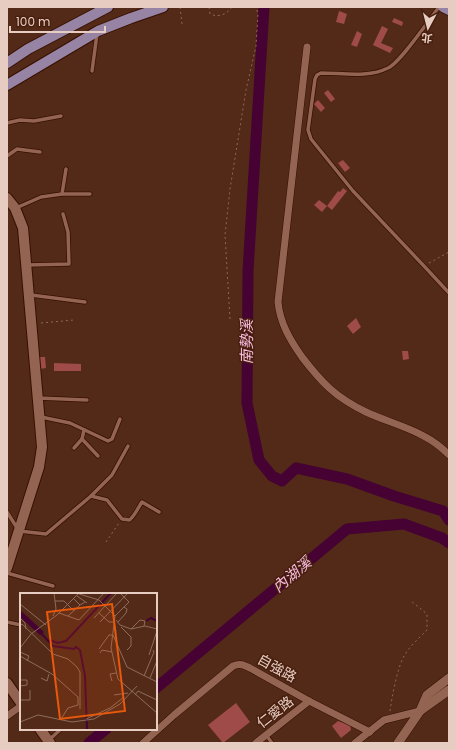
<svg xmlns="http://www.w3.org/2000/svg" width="456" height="750" font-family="Poppins,'Noto Sans TC',sans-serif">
<rect width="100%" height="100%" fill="#532a18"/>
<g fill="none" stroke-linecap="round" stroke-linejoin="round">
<g stroke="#460233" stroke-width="11">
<polyline points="264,7 248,271 247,403 259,460 272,476 282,481 296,468 347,479 394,496 443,511 449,520"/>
<polyline points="156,688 347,529 404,524 442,538 449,543"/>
<polyline points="89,743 106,729"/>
</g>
</g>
<g fill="#9e4b49">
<polygon points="339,11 347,14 344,24 336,22"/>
<polygon points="394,18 403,22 402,26 392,22"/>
<polygon points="382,26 388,29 381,43 393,48 390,53 373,45"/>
<polygon points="357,31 362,34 357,47 351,45"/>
<polygon points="328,90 335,99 331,102 324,93"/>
<polygon points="318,100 325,108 321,112 314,104"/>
<polygon points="343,160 350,168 345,172 338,163"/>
<polygon points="343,188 347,191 332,210 327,206 338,191 340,192"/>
<polygon points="319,200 327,206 322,212 314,205"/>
<polygon points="356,318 361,327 353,334 347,326"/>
<polygon points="402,351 408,351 409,359 403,360"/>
<polygon points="40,357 45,357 46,368 40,369"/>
<polygon points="54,363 81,364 81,371 54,371"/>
<polygon points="236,703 250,722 223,743 208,725"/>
<polygon points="338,721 350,725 351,730 341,738 332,726"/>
</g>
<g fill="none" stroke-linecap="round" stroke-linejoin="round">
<defs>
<g id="service">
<path d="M439,7C429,20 400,63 388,68C368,78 343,73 321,73L317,75L315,79L308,130L311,139L353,191L424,266L449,293"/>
<polyline points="92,71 97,34"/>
<polyline points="7,123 20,120 34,121 61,116"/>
<polyline points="7,156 17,149 40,152"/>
<polyline points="62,194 66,169"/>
<polyline points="16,208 41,197 62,194 90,194"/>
<polyline points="27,265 69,264 68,232 63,214"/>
<polyline points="31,295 85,302"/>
<polyline points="38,398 87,400"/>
<polyline points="41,417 70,423 108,441 112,439 120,419"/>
<polyline points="84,430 82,439 98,456"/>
<polyline points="74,448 82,439"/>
<path d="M91,496L107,500L122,519C125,519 127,520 129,520C133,519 139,506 142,502L159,512"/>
<polyline points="7,512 19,531 46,534 91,496 112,475 128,446"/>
<polyline points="7,573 53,586"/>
<polyline points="7,622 21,625"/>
<polyline points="266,735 272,743"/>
<polyline points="50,739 61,729"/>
</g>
<g id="minor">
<path d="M307,47L278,302C280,323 290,340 302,357C322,383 335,397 366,412C394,425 427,431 449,455"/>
<polyline points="7,716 21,706"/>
<path d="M143,743L174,715L233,666C240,663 244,665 250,668L309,701L370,732"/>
<polyline points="256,743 309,701"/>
<polyline points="355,743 384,720 420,711"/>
</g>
<g id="tertiary">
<polyline points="421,710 449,690"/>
<polyline points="398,743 420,711 427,695 449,678"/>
</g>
<g id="secondary">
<polyline points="7,198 15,208 23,228 42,447 39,467 7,568"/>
<polyline points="7,683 21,703"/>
<polyline points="40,729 50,743"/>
</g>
<g id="primary">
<polyline points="443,7 449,10"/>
<polyline points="7,63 28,49 108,7"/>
<polyline points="7,85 98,31 131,18 163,7"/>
</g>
</defs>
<use href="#service" stroke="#371001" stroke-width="5"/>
<use href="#minor" stroke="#371001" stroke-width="8"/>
<use href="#tertiary" stroke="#371001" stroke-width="10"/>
<use href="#secondary" stroke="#371001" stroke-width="12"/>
<use href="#primary" stroke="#371001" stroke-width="12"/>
<g stroke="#8d695a" stroke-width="1" stroke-dasharray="2 3" stroke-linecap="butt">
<polyline points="180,7 182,24"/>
<path d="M209,7L210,14C219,18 227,14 232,7"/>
<polyline points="429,263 449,252"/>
<polyline points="230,319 225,235 230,189 246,90 256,46 258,14 256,7"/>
<polyline points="41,323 74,320"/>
<polyline points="106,542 119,523"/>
<path d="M390,711C392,697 397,669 404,656C410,646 419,638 427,630V614L411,601"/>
</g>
<use href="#service" stroke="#936451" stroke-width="3.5"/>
<use href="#minor" stroke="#936451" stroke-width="7"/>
<use href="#tertiary" stroke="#936451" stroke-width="9"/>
<use href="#secondary" stroke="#936451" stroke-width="10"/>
<use href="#primary" stroke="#9784a4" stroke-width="10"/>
</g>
<g text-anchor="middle" stroke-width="3" stroke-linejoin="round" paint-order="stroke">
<g font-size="14" fill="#e7ccc1" stroke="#481f0e">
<text transform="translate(277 668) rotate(29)" y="5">自強路</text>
<text transform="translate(275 712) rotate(-38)" y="5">仁愛路</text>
</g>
<g font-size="15" font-style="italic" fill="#fabce1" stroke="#481f0e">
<text transform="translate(247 342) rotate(-90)" y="5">南勢溪</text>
<text transform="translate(292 575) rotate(-40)" y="5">內湖溪</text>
</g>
</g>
<g transform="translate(20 593)">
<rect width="137" height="137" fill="#532a18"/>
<path d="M0,17L24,39L22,41L20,42L0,24Z" fill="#460233"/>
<path fill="none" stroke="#460233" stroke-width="2" d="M126,28L131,25L137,28M20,39L33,53L54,56L56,54L60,57L65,83L67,137M29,47L38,50L46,48L91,0"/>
<path fill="none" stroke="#8e6b5c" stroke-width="1" d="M56,0L79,7L95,23L91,55L98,86L137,120M57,3L67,10M54,6L60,12L65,9M35,8H44L54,18M0,11L26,32M39,20L59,27L84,0M79,20L89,29H95M33,23L36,16L34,0M48,23L60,12M95,23L109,9L100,0M0,25L5,30L6,36M74,25L97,0M96,27L100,32L111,36L125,33L137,36M80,29L108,0M98,29L106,20L107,16L104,14M0,33L2,31L33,61L48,66L57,74L60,79V116M101,34L111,44V53L107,57M111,36L120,27L125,28L124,33M0,55L11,41L37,22L59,0M79,56L89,42H93L107,74L137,89M0,59L9,63L7,68M80,60L82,57L92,59M129,62L137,38M0,63L32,81L58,104V112L48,115L41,126M124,83L134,59L133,57M21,85L27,88L29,81M130,85L137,68M0,87H7V92L0,93M92,88L90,81L96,80M94,102L108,100M115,102L118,98L137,107M0,107H10V97M66,126L90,115L104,104M0,129L18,122L52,129L74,126L100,111L117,93"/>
<path fill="#e8590c" fill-opacity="0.15" stroke="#e8590c" stroke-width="2" d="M92,11L105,118L40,126L27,19Z"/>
<rect width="137" height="137" fill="none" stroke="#e7ccc1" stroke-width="2"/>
</g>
<rect width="456" height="750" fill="none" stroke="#e7ccc1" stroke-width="16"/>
<g transform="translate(428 28) rotate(187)" stroke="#481f0e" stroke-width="3" paint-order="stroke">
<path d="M0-3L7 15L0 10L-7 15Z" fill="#e7ccc1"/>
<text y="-6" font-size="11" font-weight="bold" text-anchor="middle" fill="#e7ccc1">北</text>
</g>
<path d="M10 26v6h95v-6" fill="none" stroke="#e7ccc1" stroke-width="2"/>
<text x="16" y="26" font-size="12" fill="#e7ccc1" stroke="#481f0e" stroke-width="3" paint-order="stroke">100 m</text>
</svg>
